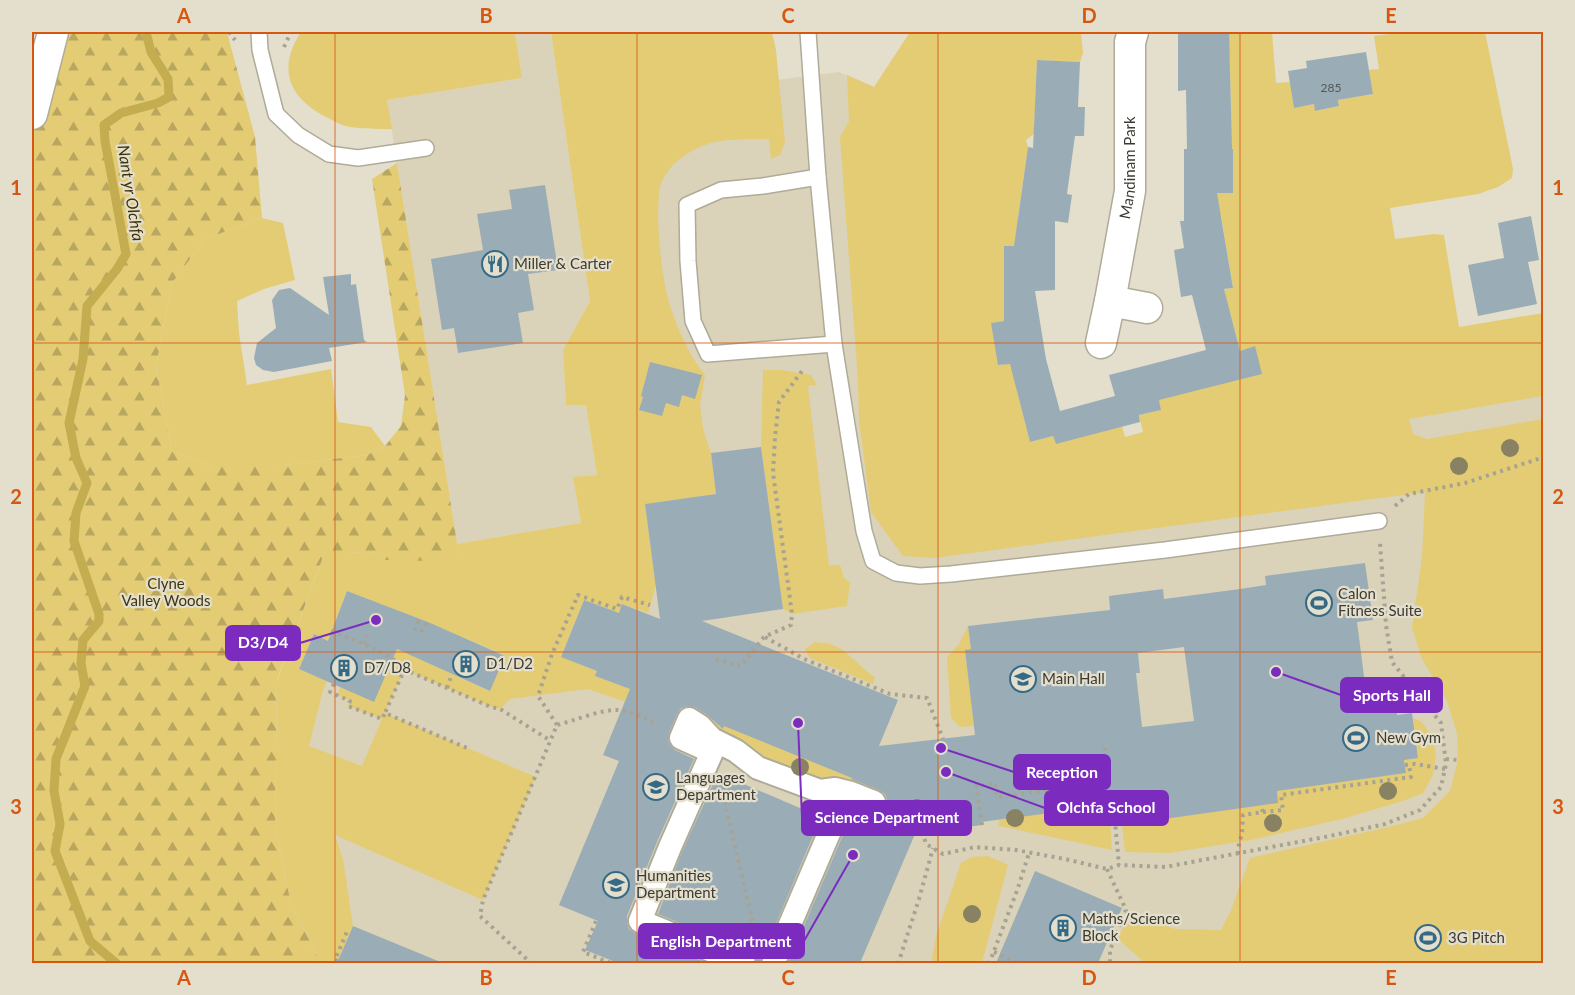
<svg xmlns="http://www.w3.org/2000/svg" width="1575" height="995" font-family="Lato,sans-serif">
<defs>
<pattern id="forest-firs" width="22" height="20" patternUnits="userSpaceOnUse" patternTransform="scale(1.5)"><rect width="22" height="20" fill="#e3cc74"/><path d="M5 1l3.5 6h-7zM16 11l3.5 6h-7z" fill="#b9a760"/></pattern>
</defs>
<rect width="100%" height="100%" fill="#e4dfcc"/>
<g fill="#dad3b9">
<polygon points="515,32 551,32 590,301 563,350 566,405 586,405 597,475 573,478 581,523 457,544 387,100 522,78"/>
<polygon points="839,72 874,87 948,473 1409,418 1543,396 1543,963 321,963 277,681 348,552 430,561 594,535 617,486 577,105"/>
</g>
<g fill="#e3cc74" fill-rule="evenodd">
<path d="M301,32H515L522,78L387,100L392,129C376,129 360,129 345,126C338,124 331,119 324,116C287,96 278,67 301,32Z"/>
<path d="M551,32H772L776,50L785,143L780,155L771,159L769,139C730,140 706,136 674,164C669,169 661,180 660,187C655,217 661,276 670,306C678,330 689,355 705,375L700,405L703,429L711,453L716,494L645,504L656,585L648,613L623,604L619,613L584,600L561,656L597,671L596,676L674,706L667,720L623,701L588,689L510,699L500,709L491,707L410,672L405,668L385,713L536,777L483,900L335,835L343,859L353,926L337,963H321L291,904L275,828L277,681L325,552H348L376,554L385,560L459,556L457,544L581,523L573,477L597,475L586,405H566L563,350L590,301ZM347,591L416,618L404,650L335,622ZM427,626L441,628L519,661L505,656L489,691L413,656ZM314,635L389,667L341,687L337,695L350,701L348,706L382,719L362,766L309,746L323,690L327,681L299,669Z"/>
<polygon points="910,32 1081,32 1083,53 1080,62 1037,60 1034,134 1026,140 1028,147 1018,216 1022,246 1005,246 1009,320 992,323 999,365 1038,359 1017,391 1030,442 1053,436 1056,444 1119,414 1125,437 1143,432 1139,415 1161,410 1158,396 1255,347 1240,351 1230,312 1208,317 1203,293 1233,288 1221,215 1199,218 1214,193 1233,192 1233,149 1199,149 1231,130 1230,60 1225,32 1231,34 1233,32 1272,32 1276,83 1290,82 1294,107 1314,104 1316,111 1339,106 1338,100 1373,94 1369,70 1379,69 1374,36 1405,32 1485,32 1513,169 1512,178 1498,187 1478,194 1390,208 1395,239 1434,234 1444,235 1459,327 1543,313 1543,396 1409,419 1413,434 1427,439 1543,419 1543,963 1145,963 1118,939 1128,916 1176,929 1221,930 1231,910 1250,858 1397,825 1423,818 1450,791 1458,760 1457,733 1447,701 1422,659 1412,628 1422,557 1425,492 934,558 903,556 871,512 859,420 858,380 840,137 849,121 847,75 874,87"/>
<polygon points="262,218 283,223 295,280 264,289 237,301 239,333 247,385 331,369 338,422 371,427 385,446 367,455 275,466 211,466 172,451 156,366 172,283 205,239"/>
<polygon points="763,370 781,370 811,375 817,385 808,386 829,565 840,565 844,578 850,582 847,606 792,614 783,609 761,447"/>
<polygon points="1357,622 1368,708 1277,790 1406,773 1404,760 1418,757 1413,718 1422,722 1433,739 1436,755 1433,775 1423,793 1403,801 1342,819 1251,840 1169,853 1125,852 1119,797 1195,733 1300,628"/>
<polygon points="968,626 971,649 965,650 974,726 960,727 951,718 947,657 959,644"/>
<path d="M815,642C820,643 826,643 830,644C846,648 860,668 875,677L873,684L810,658L805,649Z"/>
<polygon points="695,714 879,789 874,802 792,781"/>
<polygon points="1109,805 1112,850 999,826 998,806"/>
<polygon points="988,856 1008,865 982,963 935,963 932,959 936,936 961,863 972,857"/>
</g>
<polygon fill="url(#forest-firs)" points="40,32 227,32 255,137 262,218 205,239 172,283 156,366 172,451 211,466 275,466 367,455 385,446 401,426 405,395 372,179 397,163 459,556 430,561 385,560 376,554 348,552 325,552 277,680 275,828 291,904 321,963 32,963 32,61"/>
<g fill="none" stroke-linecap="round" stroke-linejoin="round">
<polyline stroke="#c4ac50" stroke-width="9" points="117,964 90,941 55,851 60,824 54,791 56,759 85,686 81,663 83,640 99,621 99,614 74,541 76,513 87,483 76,458 69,423 83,359 87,306 117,269 126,254 105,141 104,125 121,113 158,103 169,97 168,79 151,52 146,32"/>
</g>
<g fill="#9aadb7" fill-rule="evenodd">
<polygon points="1178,32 1229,32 1232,149 1233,149 1233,193 1217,193 1233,288 1224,289 1240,351 1255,346 1262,374 1159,400 1161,410 1139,415 1140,422 1056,444 1053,436 1030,442 1010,364 998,365 991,323 1004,321 1004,246 1014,246 1028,147 1033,148 1037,60 1080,62 1078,107 1085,107 1084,136 1075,136 1067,194 1072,195 1068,223 1055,221 1055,290 1035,291 1046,359 1060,411 1115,396 1109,375 1206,350 1192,295 1181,297 1174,250 1184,248 1180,221 1184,221 1184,149 1187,149 1186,90 1178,91"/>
<polygon points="1366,52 1373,94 1338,100 1339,106 1315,111 1314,104 1294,108 1288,71 1307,68 1306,61"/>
<polygon points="545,185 558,270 528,274 534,310 518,313 523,343 458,353 454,328 442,330 431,259 483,250 477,214 512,209 509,190"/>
<polygon points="1531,216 1539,260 1528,262 1537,304 1478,316 1468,265 1504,258 1498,223"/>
<polygon points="351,274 351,285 356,284 364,340 367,342 329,348 332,361 274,372 263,370 256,365 254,358 257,343 276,328 272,300 279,290 290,288 329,315 323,277"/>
<polygon points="650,362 702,375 695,399 682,395 679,407 666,403 662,416 639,410 643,397 641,396"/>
<path d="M761,447L783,609L702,621L898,700L879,746L975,735L965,650L971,649L968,626L1110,610L1109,596L1163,589L1164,599L1240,589L1266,585L1265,576L1365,563L1373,620L1357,622L1368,708L1396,705L1397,715L1412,713L1418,758L1404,760L1406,773L1277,791L1278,803L1143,822L1140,801L981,822L982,825L915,834L860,963H788L849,821L864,828H870L877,826L882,820L887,807V799L885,794L879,790L851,779L852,778L724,726L723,729L707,715L696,708L688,706L681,708L677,714L669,733L668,740L670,745L675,750L694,759L657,842L627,916V922L629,929L635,933L707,963H618L585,950L598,921L559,905L619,761L603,755L630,689L595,676L597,671L561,657L584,600L619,613L622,604L660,619L645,504L716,494L711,453ZM1184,647L1194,721L1142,727L1136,673H1140L1138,653Z"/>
<polygon points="347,591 428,622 505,656 490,691 397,649 374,702 299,669 314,634 328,641"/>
<polygon points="718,773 821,817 761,959 760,963 757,963 755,956 749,952 658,914 682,852"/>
<polygon points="1035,871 1122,908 1098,963 996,963"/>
<polygon points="353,926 443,963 337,963"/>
</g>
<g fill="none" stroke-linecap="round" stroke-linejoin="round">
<defs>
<g id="service">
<polyline points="259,32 260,50 276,114 298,135 329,154 358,158 426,148"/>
<polyline points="808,32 818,177 763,186 721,190 687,205 688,261 693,321 708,354 834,344"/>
<polyline points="818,177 834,344 859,500 864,531 873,561 896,573 920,576 951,574 1165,550 1379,521"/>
</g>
<polyline id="pedestrian" points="744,964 640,921 670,847 712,752 681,738 689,719 700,726 712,739 736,751 758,768 820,791 835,789 851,793 874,802 869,815 842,803 773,964"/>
<g id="minor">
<polyline points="32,114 53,32"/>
<polyline points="1110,301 1147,308"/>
<path id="s1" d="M1101,343L1110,301L1130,191V42L1133,32"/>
</g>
</defs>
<use href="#service" stroke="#afab99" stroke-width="18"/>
<use href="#pedestrian" stroke="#afab99" stroke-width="26"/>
<use href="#minor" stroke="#afab99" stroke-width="33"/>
<g stroke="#a7a394" stroke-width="4" stroke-dasharray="3 4.5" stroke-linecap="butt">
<polyline points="229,32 235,40"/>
<polyline points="284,47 291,32"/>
<polyline points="1395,506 1409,494 1465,483 1544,457"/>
<polyline points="414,630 418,622 415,621"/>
<path d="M331,631C359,642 387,652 410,672L491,707L500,709L551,741"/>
<polyline points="421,632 425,625 427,625"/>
<polyline points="765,637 804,659 890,694 927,698 943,739"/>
<polyline points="364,644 367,635"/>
<polyline points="716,659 741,666 764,637 791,625 792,614 773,473 775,437 779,402 802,371"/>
<polyline points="405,668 385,713 467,748"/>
<polyline points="334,684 330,692 350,701 348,706 382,719 385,713"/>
<polyline points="447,688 452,674"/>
<polyline points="557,725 538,696 552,654 578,595 617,609 622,597 650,605"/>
<polyline points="1446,759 1458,760"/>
<polyline points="1405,765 1415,764 1445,769"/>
<polyline points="1109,782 1115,822 1119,865"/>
<polyline points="723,794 755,933"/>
<polyline points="1263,812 1283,810 1281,795 1411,777 1409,765"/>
<polyline points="896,819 922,830 926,844 943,854 975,847 1016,850 1065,859 1107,869 1119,865 1165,867 1330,836 1385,824 1420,810 1441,787 1446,764 1441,723 1392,662 1386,625 1380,543"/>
<polyline points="982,825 976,786 995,783 997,797 1106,782 1109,782 1104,746"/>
<polyline points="1238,854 1239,842 1242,835 1243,815 1263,812 1261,806"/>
<polyline points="1107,869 1126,910 1110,950 1110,964"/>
<polyline points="596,921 583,952 613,964"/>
<polyline points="994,952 1019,964"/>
<polyline points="338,961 335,960 348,929"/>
<polyline points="420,964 421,959"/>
<polyline points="433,964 433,963"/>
<path d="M532,964L480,916L483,900L557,725C573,721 602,709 618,710C631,711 646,719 658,724"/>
<polyline points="898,964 919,899 933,848"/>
<polyline points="989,964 1018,888 1029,853"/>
</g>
<use href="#service" stroke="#fff" stroke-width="15"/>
<use href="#pedestrian" stroke="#fff" stroke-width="22"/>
<use href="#minor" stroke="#fff" stroke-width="30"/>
</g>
<g fill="#898262">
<circle cx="1510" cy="448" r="9"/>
<circle cx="1459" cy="466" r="9"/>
<circle cx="800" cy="767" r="9"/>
<circle cx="1388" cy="791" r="9"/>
<circle cx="917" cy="808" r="9"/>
<circle cx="1015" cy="818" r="9"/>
<circle cx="1273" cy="823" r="9"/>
<circle cx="972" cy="914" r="9"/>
</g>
<path fill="none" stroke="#d75610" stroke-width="1.5" stroke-opacity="0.55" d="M335,32V964M637,32V964M938,32V964M1240,32V964M32,343H1544M32,652H1544"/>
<defs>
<symbol id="restaurant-ring" viewBox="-11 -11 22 22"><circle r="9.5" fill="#e4dfcc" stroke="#356a86" stroke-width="1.5"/><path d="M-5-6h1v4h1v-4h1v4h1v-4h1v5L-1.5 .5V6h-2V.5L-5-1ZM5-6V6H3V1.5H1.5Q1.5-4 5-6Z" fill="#356a86"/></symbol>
<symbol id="stadium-ring" viewBox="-11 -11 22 22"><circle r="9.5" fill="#e4dfcc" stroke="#356a86" stroke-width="1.5"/><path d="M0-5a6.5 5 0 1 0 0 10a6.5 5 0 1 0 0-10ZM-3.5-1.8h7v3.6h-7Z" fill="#356a86"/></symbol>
<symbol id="building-ring" viewBox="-11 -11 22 22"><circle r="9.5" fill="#e4dfcc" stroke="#356a86" stroke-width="1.5"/><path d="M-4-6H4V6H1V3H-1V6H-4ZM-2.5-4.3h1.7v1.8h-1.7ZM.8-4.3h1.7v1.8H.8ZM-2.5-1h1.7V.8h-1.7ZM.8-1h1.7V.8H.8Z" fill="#356a86"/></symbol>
<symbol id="school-ring" viewBox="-11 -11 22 22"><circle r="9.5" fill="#e4dfcc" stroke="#356a86" stroke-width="1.5"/><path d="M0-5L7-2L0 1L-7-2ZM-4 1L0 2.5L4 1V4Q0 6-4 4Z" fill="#356a86"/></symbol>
</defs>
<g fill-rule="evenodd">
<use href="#restaurant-ring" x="480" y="249" width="30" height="30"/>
<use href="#stadium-ring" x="1304" y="588" width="30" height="30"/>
<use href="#building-ring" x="451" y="649" width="30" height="30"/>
<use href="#building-ring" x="329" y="653" width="30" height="30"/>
<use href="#school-ring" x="1008" y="664" width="30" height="30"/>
<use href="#stadium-ring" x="1341" y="723" width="30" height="30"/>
<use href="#school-ring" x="641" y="772" width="30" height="30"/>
<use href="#school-ring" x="601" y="870" width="30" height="30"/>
<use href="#building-ring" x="1048" y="913" width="30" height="30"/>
<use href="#stadium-ring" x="1413" y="923" width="30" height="30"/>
</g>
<g text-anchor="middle" stroke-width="4.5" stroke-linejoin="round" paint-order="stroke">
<g font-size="12" fill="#545753">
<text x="1331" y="92">285</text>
</g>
<g font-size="15" fill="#3c3a32" stroke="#e4dfcc">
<text dy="5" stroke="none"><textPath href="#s1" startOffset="178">Mandinam Park</textPath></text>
</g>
<g font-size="15" fill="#3c3a32" stroke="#e4dfcc" text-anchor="start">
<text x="514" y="269">Miller &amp; Carter</text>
<text x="1338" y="599">Calon<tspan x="1338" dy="17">Fitness Suite</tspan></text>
<text x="486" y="669">D1/D2</text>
<text x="364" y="673">D7/D8</text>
<text x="1042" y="684">Main Hall</text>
<text x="1376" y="743">New Gym</text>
<text x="676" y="783">Languages<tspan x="676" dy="17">Department</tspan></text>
<text x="636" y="881">Humanities<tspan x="636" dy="17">Department</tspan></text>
<text x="1082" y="924">Maths/Science<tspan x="1082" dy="17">Block</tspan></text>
<text x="1448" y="943">3G Pitch</text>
</g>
<g font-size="15" fill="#3f350c" stroke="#e4dfcc">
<text x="166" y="589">Clyne<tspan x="166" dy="17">Valley Woods</tspan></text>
</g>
<g font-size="16" font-style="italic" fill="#3c320a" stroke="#e4dfcc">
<text transform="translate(131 193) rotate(81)" y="6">Nant yr Olchfa</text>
</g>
</g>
<path fill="none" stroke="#7b2cbf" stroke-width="2" d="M376 620L300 643M1276 672L1341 695M941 748L1014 772M946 772L1045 808M798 723L802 818M853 855L804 941"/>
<g fill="#7b2cbf" stroke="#e4dfcc" stroke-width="2">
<circle cx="376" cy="620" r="6"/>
<circle cx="1276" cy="672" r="6"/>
<circle cx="941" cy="748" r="6"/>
<circle cx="946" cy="772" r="6"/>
<circle cx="798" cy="723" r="6"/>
<circle cx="853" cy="855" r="6"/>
</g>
<g fill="#7b2cbf" stroke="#7b2cbf" stroke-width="2">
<rect x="226" y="626" width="74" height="34" rx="6"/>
<rect x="1341" y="678" width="101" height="34" rx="6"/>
<rect x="1014" y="755" width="96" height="34" rx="6"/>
<rect x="1045" y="791" width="123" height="34" rx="6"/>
<rect x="802" y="801" width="169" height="34" rx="6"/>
<rect x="639" y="924" width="165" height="34" rx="6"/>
</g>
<g font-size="16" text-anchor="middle" font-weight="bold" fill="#fff">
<text x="263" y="648">D3/D4</text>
<text x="1392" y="701">Sports Hall</text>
<text x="1062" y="778">Reception</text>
<text x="1106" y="813">Olchfa School</text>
<text x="887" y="823">Science Department</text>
<text x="721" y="947">English Department</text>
</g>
<rect width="1575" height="995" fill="none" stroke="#e4dfcc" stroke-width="66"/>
<rect x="33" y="33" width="1509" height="929" fill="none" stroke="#d75610" stroke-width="2"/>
<g font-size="20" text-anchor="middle" font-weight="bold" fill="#d75610">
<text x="184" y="23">A</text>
<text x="486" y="23">B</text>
<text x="788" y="23">C</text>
<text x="1089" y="23">D</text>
<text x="1391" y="23">E</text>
<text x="16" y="195">1</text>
<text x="1558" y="195">1</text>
<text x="16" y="504">2</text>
<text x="1558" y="504">2</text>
<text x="16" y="814">3</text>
<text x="1558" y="814">3</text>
<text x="184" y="985">A</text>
<text x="486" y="985">B</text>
<text x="788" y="985">C</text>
<text x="1089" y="985">D</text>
<text x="1391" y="985">E</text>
</g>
</svg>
